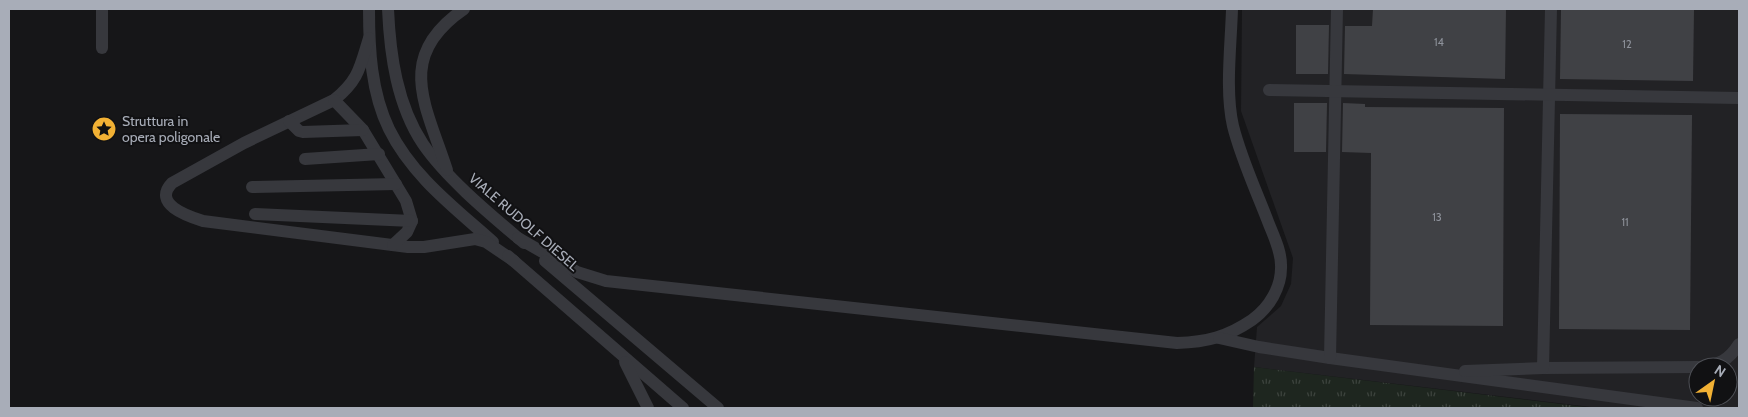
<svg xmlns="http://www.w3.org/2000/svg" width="1748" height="417" font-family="Cabin,sans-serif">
<defs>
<pattern id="grass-tufts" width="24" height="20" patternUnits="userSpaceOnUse" patternTransform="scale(1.25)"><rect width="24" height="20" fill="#1e261f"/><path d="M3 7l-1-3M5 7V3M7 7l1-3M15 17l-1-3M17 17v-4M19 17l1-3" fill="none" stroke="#3c433d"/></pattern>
</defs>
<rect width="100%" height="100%" fill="#161618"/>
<path fill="#222225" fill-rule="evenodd" d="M1242,9H1739V408H1599L1254,367L1257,327L1281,306L1291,284L1293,258L1241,111ZM1698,367H1728V397H1698Z"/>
<polygon fill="url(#grass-tufts)" points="1254,367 1594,408 1253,408"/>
<g fill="#404145">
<polygon points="1373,9 1506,9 1505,79 1344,74 1345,26 1372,26"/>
<polygon points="1561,9 1694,9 1693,81 1560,79"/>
<polygon points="1296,25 1329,25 1328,74 1296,74"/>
<polygon points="1294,103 1327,103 1326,152 1294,152"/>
<polygon points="1343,103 1365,104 1365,107 1504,108 1503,326 1370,325 1371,153 1342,152"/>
<polygon points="1560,114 1692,115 1690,330 1559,329"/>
</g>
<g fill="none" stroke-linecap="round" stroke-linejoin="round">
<g stroke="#37383d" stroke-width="12">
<polyline points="102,9 102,48"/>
<path d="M369,9C369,49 371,92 389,129C412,176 455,208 493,242"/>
<path d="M388,9C390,55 397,105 423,144C447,179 491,215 524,243"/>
<path d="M369,38C360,67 359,80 334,100L244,143L172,183C152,204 187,216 203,221L408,247H424L475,239L486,242L514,261"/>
<polyline points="334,100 363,130 406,201 412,221 407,232 393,245"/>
<polyline points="289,121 299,131 303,132 363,130"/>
<polyline points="305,159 379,154"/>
<path d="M447,170C426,105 394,57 464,9"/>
<polyline points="252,187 396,184"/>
<polyline points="255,214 412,221"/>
<path d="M518,238L577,272L606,281L1177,343C1207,342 1227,337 1252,320C1269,308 1282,287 1281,265C1281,249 1272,233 1267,219C1255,188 1241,158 1233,126C1225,91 1231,45 1232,9"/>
<polyline points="508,256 683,408"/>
<polyline points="545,261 718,408"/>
<polyline points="1219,338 1259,347 1330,358 1697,408"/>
<polyline points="1330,358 1337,9"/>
<polyline points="625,362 648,408"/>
<path d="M1700,367C1719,365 1729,360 1739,344"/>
<polyline points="1543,368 1698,367"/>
<polyline points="1465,371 1543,368 1551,9"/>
</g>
<polyline stroke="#37383d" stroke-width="12" points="1269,90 1739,98"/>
</g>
<defs>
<symbol id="sight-disc" viewBox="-11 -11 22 22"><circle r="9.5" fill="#f2b134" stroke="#111113"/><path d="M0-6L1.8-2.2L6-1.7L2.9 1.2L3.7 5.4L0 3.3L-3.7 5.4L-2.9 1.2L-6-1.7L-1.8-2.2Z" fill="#111"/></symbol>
</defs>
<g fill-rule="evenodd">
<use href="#sight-disc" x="90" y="115" width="28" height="28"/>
</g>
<g text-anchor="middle" stroke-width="4" stroke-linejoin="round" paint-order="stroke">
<g font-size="11" fill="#8e929b">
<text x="1439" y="46">14</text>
<text x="1627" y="48">12</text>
<text x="1437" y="221">13</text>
<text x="1625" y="226">11</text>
</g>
<g font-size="14" fill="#a8adb8" stroke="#111113" text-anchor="start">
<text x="122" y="126">Struttura in<tspan x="122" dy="16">opera poligonale</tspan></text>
</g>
<g font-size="14" fill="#a8adb8" stroke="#111113">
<text transform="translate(524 222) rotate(41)" y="5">VIALE RUDOLF DIESEL</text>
</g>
</g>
<rect width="1748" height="417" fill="none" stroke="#a8adb8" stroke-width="20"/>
<g transform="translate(1713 382) rotate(33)"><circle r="24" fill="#111113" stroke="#4d4f55"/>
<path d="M0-4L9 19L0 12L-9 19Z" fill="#f2b134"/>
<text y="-8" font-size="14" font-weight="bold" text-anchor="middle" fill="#a8adb8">N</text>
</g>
</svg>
